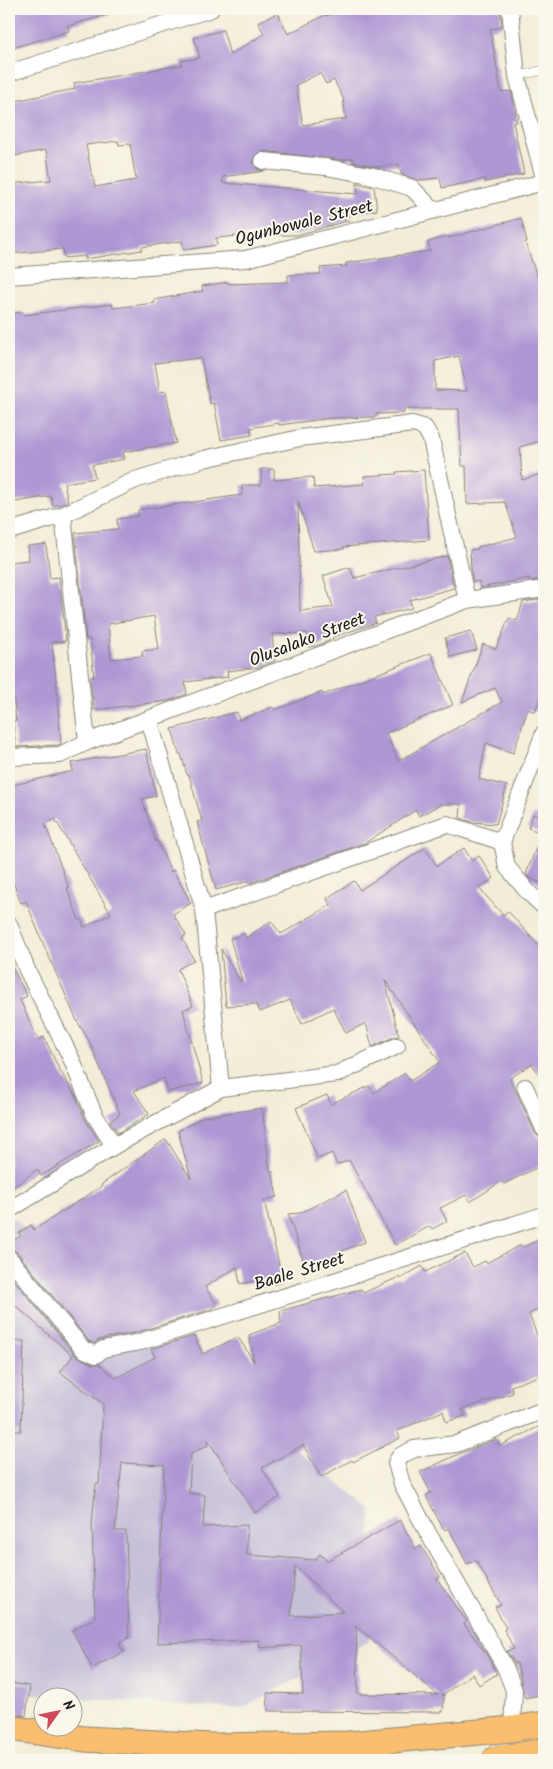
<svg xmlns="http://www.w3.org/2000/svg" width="553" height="1769" font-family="Kalam,sans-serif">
<rect width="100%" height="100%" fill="#fbf7ec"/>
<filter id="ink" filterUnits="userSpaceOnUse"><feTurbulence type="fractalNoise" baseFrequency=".02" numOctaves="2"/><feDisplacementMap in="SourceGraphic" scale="10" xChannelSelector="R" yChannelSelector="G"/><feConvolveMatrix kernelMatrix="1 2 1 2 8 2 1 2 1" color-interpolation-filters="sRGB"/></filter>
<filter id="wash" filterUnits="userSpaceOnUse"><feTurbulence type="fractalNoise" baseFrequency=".0096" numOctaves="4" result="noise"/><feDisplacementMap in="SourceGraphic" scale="20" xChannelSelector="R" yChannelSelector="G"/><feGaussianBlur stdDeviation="1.12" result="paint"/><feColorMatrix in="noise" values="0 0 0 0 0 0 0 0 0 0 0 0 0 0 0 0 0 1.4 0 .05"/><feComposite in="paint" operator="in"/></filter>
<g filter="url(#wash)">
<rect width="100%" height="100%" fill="#f2edd6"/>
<polygon fill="#c7c0d9" points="9,1215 219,1388 371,1509 369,1641 240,1709 73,1698 72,1696 55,1696 9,1692"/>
<g id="blocks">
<g fill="#ae98d4" fill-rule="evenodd">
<polygon points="9,9 113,9 114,13 67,26 69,31 9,49"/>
<path d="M344,9H500L502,27L490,29L493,45L501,92L511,91L515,108L517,122H513L524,174L485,182V179L442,188L440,178L418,180L401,174L399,164L379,167L353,162V158L341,160L263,151L255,155L253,161L257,169L264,171L223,177V183L358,194L357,183L374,187L377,210L348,213L350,220L297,235H272V233L216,238L217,245L184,250L182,241L142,247V250L85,259V256L64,258L63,249L9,254V184L51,180L46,150L9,157V102L75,89L74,83L182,65L181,61L200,58L194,38L223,30L230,55L264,34L258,22L278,13L288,34L325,15L326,16ZM320,73L326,84L334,80L343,98L346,119L303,125L296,85ZM118,141L119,145L130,144L136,180L95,187L93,177H92L86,145Z"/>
<path d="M521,218L527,242H525L544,296V440L520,447L522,480L544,473V579L529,581L530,578L480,588L479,581L473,582L471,571L470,550L478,549V547L517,537L505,502L467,504L466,466H462L459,409H404V413L376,414V417L331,418L279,425V423L250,428L252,435L221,440L214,403L210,404L201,358L155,363L160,392L166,391L176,443L123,452L125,459L92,465L95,478L64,483L68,502L62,504L53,506L51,496L15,502L9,467V418H11L9,404V314L23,312L24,315L112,304L113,308L155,303L154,300L203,291L202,286L229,282V284L288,282V275L321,274L320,268L347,266L346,263L430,251L428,242L449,236V238ZM459,356L467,391L435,390V361Z"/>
<path d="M261,469H274V480L313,477L314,488L365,484L364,476L397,474L396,472L424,470L429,540L343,547L344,549L314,551L298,501L300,611L333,607L323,576L350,567L354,578L447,556L454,588L410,600L412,608L374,617L376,623L333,637V639L316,646L309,647L307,633L272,634L275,661L260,667L227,671L228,677L185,682L187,694L168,701L94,710L90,677H94L90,639H86L75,533L118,529L117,519L139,516L138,510L242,495V485H261ZM154,616L159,649L142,651L143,656L111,659L108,624Z"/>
<polygon points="46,544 50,578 59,577 66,641 52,642 59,708 58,708 61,744 58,745 16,747 13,721 16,721 11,672 9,672 9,599 11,598 9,562 29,560 28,546"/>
<polygon points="544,599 544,688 535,712 528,709 513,753 486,743 479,779 507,786 496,824 472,822 460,818 461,804 441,804 419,816 416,810 365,843 250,883 249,881 216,890 197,822 202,821 189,775 187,775 181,754 179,754 172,729 237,712 239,720 273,707 275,710 322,692 323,695 431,653 453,705 386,733 398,761 502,702 495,688 462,702 483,644 496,649 509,618 517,621 523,602"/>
<polygon points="471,631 477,650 450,657 445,638"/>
<path d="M146,749L156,796L142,799L156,842L157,841L171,872L173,870L191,903L173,914L186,935L182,938L194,960L178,969L193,1006L183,1010L203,1083L168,1092L164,1078L134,1091L149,1114L118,1133L110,1121L120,1114L89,1041L76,1019L40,936L26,901L21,903L9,871V786L73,771L71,763ZM55,819L111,914L84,927L81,919L79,920L67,888H69L45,824Z"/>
<polygon points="533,814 544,819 544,884 529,878 526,874 542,833 528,828"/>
<polygon points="425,848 437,866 464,848 472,861 479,856 494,878 479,888 503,915 508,911 544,952 544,1081 532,1064 510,1078 535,1133 544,1142 544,1164 504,1184 502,1181 470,1202 466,1195 440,1208 447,1221 432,1229 430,1226 395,1245 349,1160 337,1165 332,1153 318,1159 296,1108 327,1095 331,1104 369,1086 374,1093 405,1073 410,1081 440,1062 385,980 399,1036 393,1037 372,1047 366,1023 346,1033 333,1008 302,1024 290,1000 260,1012 256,1004 226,1006 221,949 240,981 242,981 230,938 237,937 244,933 246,938 271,921 281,934 331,905 327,898 354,881 360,890"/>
<polygon points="9,961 27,996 20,1000 38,1040 44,1037 60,1071 75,1094 85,1119 99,1141 41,1176 37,1169 9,1191"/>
<polygon points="262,1108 270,1171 272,1171 277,1197 264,1200 283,1282 257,1288 256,1281 240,1284 237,1267 205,1287 217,1305 209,1310 138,1332 101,1339 94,1343 89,1341 17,1252 9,1248 9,1243 21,1236 19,1233 31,1225 34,1230 102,1186 102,1184 166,1139 191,1179 178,1131 203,1117"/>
<polygon points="346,1190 365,1242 339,1252 340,1256 305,1266 288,1214 300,1213"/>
<path d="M544,1238V1306L529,1314L544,1354V1374L511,1386L513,1393L462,1409L465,1416L446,1422L443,1411L397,1431L400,1438L353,1462L352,1460L321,1477L303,1445L262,1468L280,1497L255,1513L208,1440V1445L191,1454L189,1493L205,1495L203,1527L247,1525V1555L315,1560L320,1554L327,1561L400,1520L416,1549L421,1546L440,1577L437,1579L467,1622L464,1624L485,1652L497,1674L479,1685L472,1674L442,1695H444L443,1712L268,1711L267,1693L303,1694L301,1645L260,1648L259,1640L157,1643L164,1465L122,1463L115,1531H126L129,1638L119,1643L124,1652L92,1668L72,1630L95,1618L92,1522L96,1484H99L103,1404L60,1372L73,1356L9,1300V1274L75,1355L92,1364H99L116,1378L155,1357L151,1349L194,1336L203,1354L238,1337L254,1362L249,1335L281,1323L280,1311L361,1289L363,1293L399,1277L400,1279L422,1266L425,1272L465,1253L473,1267L485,1261L486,1263L521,1245L523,1247ZM295,1566L343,1612L291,1616ZM356,1626L438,1695L358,1694Z"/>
<polygon points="9,1341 24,1341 21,1431 9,1431"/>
<polygon points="544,1424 544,1694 525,1698 517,1663 515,1664 507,1651 514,1649 504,1629 506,1628 495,1607 501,1605 476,1560 467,1564 449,1528 444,1530 426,1496 431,1493 420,1472 459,1454 497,1439 500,1446"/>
<polygon points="9,1683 30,1686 26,1716 9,1714"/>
</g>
</g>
</g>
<g filter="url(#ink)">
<use href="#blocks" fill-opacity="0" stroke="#878479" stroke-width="1"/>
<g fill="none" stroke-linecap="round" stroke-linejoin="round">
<defs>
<polyline id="lane" points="517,76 544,70"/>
<g id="street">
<polyline points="510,9 517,76 544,178"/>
<polyline points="9,73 211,9"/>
<polyline points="263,161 326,167 370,175 412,188 433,210"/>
<polyline points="9,276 246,259 544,182"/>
<polyline points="63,515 87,742"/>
<polyline points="9,531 63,515 135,480 204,459 300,438 413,424 425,428 431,439 467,600"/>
<polyline points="149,719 204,910 221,1088"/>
<polyline points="9,757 60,755 87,742 467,600 544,589"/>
<polyline points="502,842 544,733"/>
<polyline points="502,842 507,867 528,892 544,907"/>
<polyline points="204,910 447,824 502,842"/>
<polyline points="9,924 27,970 71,1058 94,1114 114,1146"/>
<polyline points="525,1087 544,1129"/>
<polyline points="9,1210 114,1146 221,1088 337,1074 397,1046"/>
<polyline points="9,1258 83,1349 96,1355 103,1349 140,1342 544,1215"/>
<polyline points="512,1729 514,1690 505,1667 428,1533 402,1484 396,1463 400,1456 414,1449 456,1444 544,1410"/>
</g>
<polyline id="primary" points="9,1728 85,1739 210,1746 349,1744 512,1729 544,1724"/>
<polyline id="highway" points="496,1760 544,1753"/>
</defs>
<use href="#lane" stroke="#878479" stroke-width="9"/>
<use href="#street" stroke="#878479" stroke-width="18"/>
<use href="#primary" stroke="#878479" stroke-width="27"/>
<use href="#highway" stroke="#878479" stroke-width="29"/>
<use href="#lane" stroke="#fff" stroke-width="8"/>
<use href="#street" stroke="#fff" stroke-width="16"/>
<use href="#primary" stroke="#fbbe6e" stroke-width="25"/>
<use href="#highway" stroke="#fbbe6e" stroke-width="28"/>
</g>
</g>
<g text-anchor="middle" stroke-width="4" stroke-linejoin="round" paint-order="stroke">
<g font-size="18" fill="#1c1c1c" stroke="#fbf7ec">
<text transform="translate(304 222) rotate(-14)" y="6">Ogunbowale Street</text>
<text transform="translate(307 639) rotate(-21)" y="6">Olusalako Street</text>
<text transform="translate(299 1271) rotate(-17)" y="6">Baale Street</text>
</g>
</g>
<rect width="553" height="1769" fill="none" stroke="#fbf7ec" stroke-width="30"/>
<g transform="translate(58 1712) rotate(57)"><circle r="24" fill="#fbf7ec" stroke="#a29f99"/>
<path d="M0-4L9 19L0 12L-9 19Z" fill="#d1495b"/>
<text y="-8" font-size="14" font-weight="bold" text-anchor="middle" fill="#1c1c1c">N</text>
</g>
</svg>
